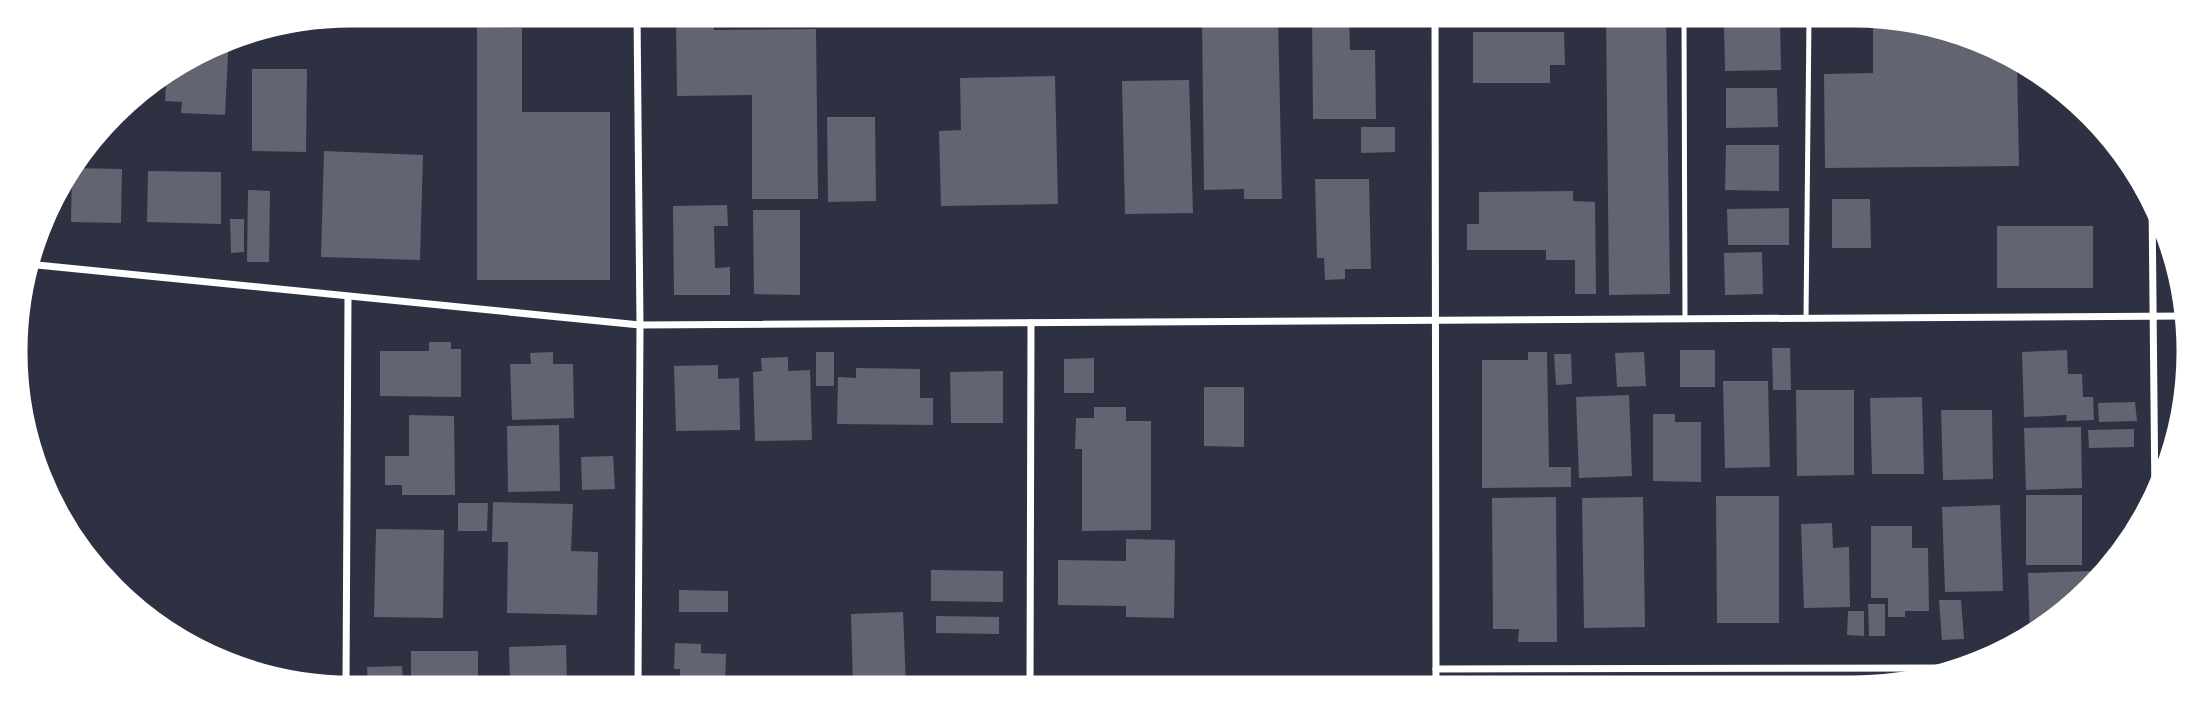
<svg xmlns="http://www.w3.org/2000/svg" width="2204" height="703" font-family="'Libre Baskerville',serif">
<rect width="100%" height="100%" fill="#2d3142"/>
<g fill="#626471">
<polygon points="1312,15 1349,15 1350,50 1375,50 1376,119 1313,119"/>
<polygon points="1606,16 1666,16 1670,294 1609,295"/>
<polygon points="1746,16 1780,17 1781,70 1725,71 1724,26 1746,25"/>
<polygon points="1278,17 1282,199 1244,199 1244,189 1204,190 1202,18"/>
<polygon points="1873,17 1919,17 2029,63 2017,63 2019,166 1825,168 1824,74 1873,73"/>
<polygon points="676,19 714,19 714,30 816,29 818,199 752,199 752,95 677,96"/>
<polygon points="477,27 522,28 522,112 610,112 610,280 477,280"/>
<polygon points="1473,32 1564,32 1565,65 1550,65 1550,83 1473,83"/>
<polygon points="229,35 225,115 181,113 182,102 165,101 167,70 221,36"/>
<polygon points="252,69 307,69 306,152 252,151"/>
<polygon points="1055,76 1058,204 941,206 939,131 961,130 960,78"/>
<polygon points="1189,80 1193,213 1125,214 1122,81"/>
<polygon points="1726,88 1777,88 1778,127 1726,128"/>
<polygon points="827,117 875,117 876,201 828,202"/>
<polygon points="1361,127 1395,127 1395,152 1361,153"/>
<polygon points="1726,145 1779,145 1779,191 1725,190"/>
<polygon points="324,151 423,155 420,260 321,257"/>
<polygon points="72,168 122,169 121,223 71,222"/>
<polygon points="148,171 221,172 221,224 147,222"/>
<polygon points="1315,179 1369,179 1371,269 1345,269 1345,279 1325,280 1324,258 1317,258"/>
<polygon points="248,190 270,191 269,262 247,262"/>
<polygon points="1573,191 1573,201 1595,202 1596,294 1575,294 1575,260 1546,260 1546,250 1467,250 1467,224 1479,224 1479,192"/>
<polygon points="1832,199 1870,199 1871,248 1832,248"/>
<polygon points="727,205 728,226 714,226 715,268 730,267 730,295 674,295 673,206"/>
<polygon points="1789,208 1789,245 1728,245 1727,209"/>
<polygon points="753,210 800,210 800,295 754,294"/>
<polygon points="230,219 244,219 244,252 231,253"/>
<rect x="1997" y="226" width="96" height="62"/>
<polygon points="1762,252 1763,294 1725,295 1724,253"/>
<polygon points="429,342 451,342 451,349 461,349 461,397 380,396 380,351 429,351"/>
<polygon points="1772,348 1790,348 1791,390 1773,390"/>
<rect x="1680" y="350" width="35" height="37"/>
<polygon points="2067,350 2068,374 2082,374 2083,397 2093,397 2094,420 2066,421 2067,415 2024,417 2022,352"/>
<polygon points="553,352 553,364 573,364 574,418 512,420 510,364 531,364 530,353"/>
<rect x="816" y="352" width="18" height="34"/>
<polygon points="1528,352 1547,352 1549,467 1571,467 1571,487 1482,488 1482,360 1528,360"/>
<polygon points="1644,352 1646,386 1617,387 1615,353"/>
<polygon points="1554,354 1571,354 1572,384 1556,385"/>
<polygon points="788,357 788,371 810,370 812,440 755,441 753,372 762,371 761,358"/>
<polygon points="1094,358 1094,393 1064,393 1064,359"/>
<polygon points="718,365 718,379 739,378 740,430 676,431 674,366"/>
<polygon points="856,368 920,369 920,398 933,398 933,425 837,424 838,377 856,378"/>
<polygon points="1003,371 1003,423 951,423 950,372"/>
<polygon points="1723,381 1768,381 1770,467 1725,468"/>
<polygon points="1204,387 1244,387 1244,447 1204,446"/>
<polygon points="1796,390 1854,390 1854,475 1797,476"/>
<polygon points="1629,395 1632,476 1579,478 1576,397"/>
<polygon points="1922,397 1924,474 1872,474 1870,398"/>
<polygon points="2135,402 2137,421 2099,422 2098,403"/>
<polygon points="1094,407 1126,407 1126,421 1151,421 1151,530 1082,531 1082,449 1075,449 1076,418 1094,418"/>
<polygon points="1941,410 1992,410 1993,479 1943,480"/>
<polygon points="1653,414 1675,414 1675,422 1701,422 1701,482 1653,481"/>
<polygon points="409,415 454,416 455,495 402,495 402,485 385,485 385,456 409,456"/>
<polygon points="559,425 560,491 508,492 507,426"/>
<polygon points="2081,427 2082,488 2026,490 2024,428"/>
<polygon points="2134,429 2134,447 2089,448 2088,430"/>
<polygon points="613,456 615,489 582,490 581,457"/>
<rect x="2026" y="495" width="56" height="70"/>
<polygon points="1716,496 1779,496 1779,623 1717,623"/>
<polygon points="1556,497 1557,642 1518,642 1519,629 1493,629 1492,498"/>
<polygon points="1643,497 1645,627 1584,628 1582,498"/>
<polygon points="493,502 573,504 571,551 598,552 597,615 507,613 508,542 492,542"/>
<polygon points="458,503 488,503 487,531 458,531"/>
<polygon points="2000,505 2003,591 1945,592 1942,507"/>
<polygon points="1832,523 1833,548 1849,547 1850,607 1804,608 1801,524"/>
<polygon points="1871,526 1912,526 1912,548 1928,548 1929,611 1905,611 1905,617 1888,617 1888,598 1871,598"/>
<polygon points="376,529 444,530 443,618 374,617"/>
<polygon points="1126,539 1175,540 1174,618 1126,617 1126,606 1058,605 1058,560 1126,561"/>
<polygon points="931,570 1003,571 1003,602 931,601"/>
<polygon points="2093,571 2093,593 2030,638 2028,573"/>
<polygon points="679,590 728,591 728,612 679,612"/>
<polygon points="1939,600 1961,600 1964,639 1942,640"/>
<polygon points="1868,604 1885,604 1885,636 1869,636"/>
<polygon points="1848,611 1864,611 1864,636 1847,635"/>
<polygon points="903,612 906,687 853,687 851,614"/>
<polygon points="936,616 999,617 999,634 936,633"/>
<polygon points="675,643 701,644 701,653 726,654 725,687 680,687 680,669 674,669"/>
<polygon points="566,645 567,687 510,686 509,647"/>
<rect x="411" y="651" width="67" height="35"/>
<polygon points="402,666 403,685 368,686 367,667"/>
<rect x="933" y="683" width="72" height="4"/>
</g>
<g fill="none" stroke-linecap="round" stroke-linejoin="round">
<g stroke="#fff" stroke-width="5">
<polyline points="1684,16 1685,319"/>
<polyline points="1806,319 1809,17"/>
</g>
<g stroke="#fff" stroke-width="7">
<polyline points="637,12 640,325 638,687"/>
<polyline points="1435,15 1436,688"/>
<polyline points="2152,200 2155,504"/>
<polyline points="27,264 640,325 2187,316"/>
<polyline points="1436,669 1969,668"/>
<polyline points="346,686 348,297"/>
<polyline points="1030,688 1031,323"/>
</g>
</g>
<path d="M0 0H2204V703H0ZM351 23H1853A328 328 0 0 1 2181 351V352A328 328 0 0 1 1853 680H351A328 328 0 0 1 23 352V351A328 328 0 0 1 351 23Z" fill="#fff" fill-rule="evenodd"/>
<path fill="none" stroke="#fff" stroke-width="9" d="M351 23H1853A328 328 0 0 1 2181 351V352A328 328 0 0 1 1853 680H351A328 328 0 0 1 23 352V351A328 328 0 0 1 351 23Z"/>
</svg>
